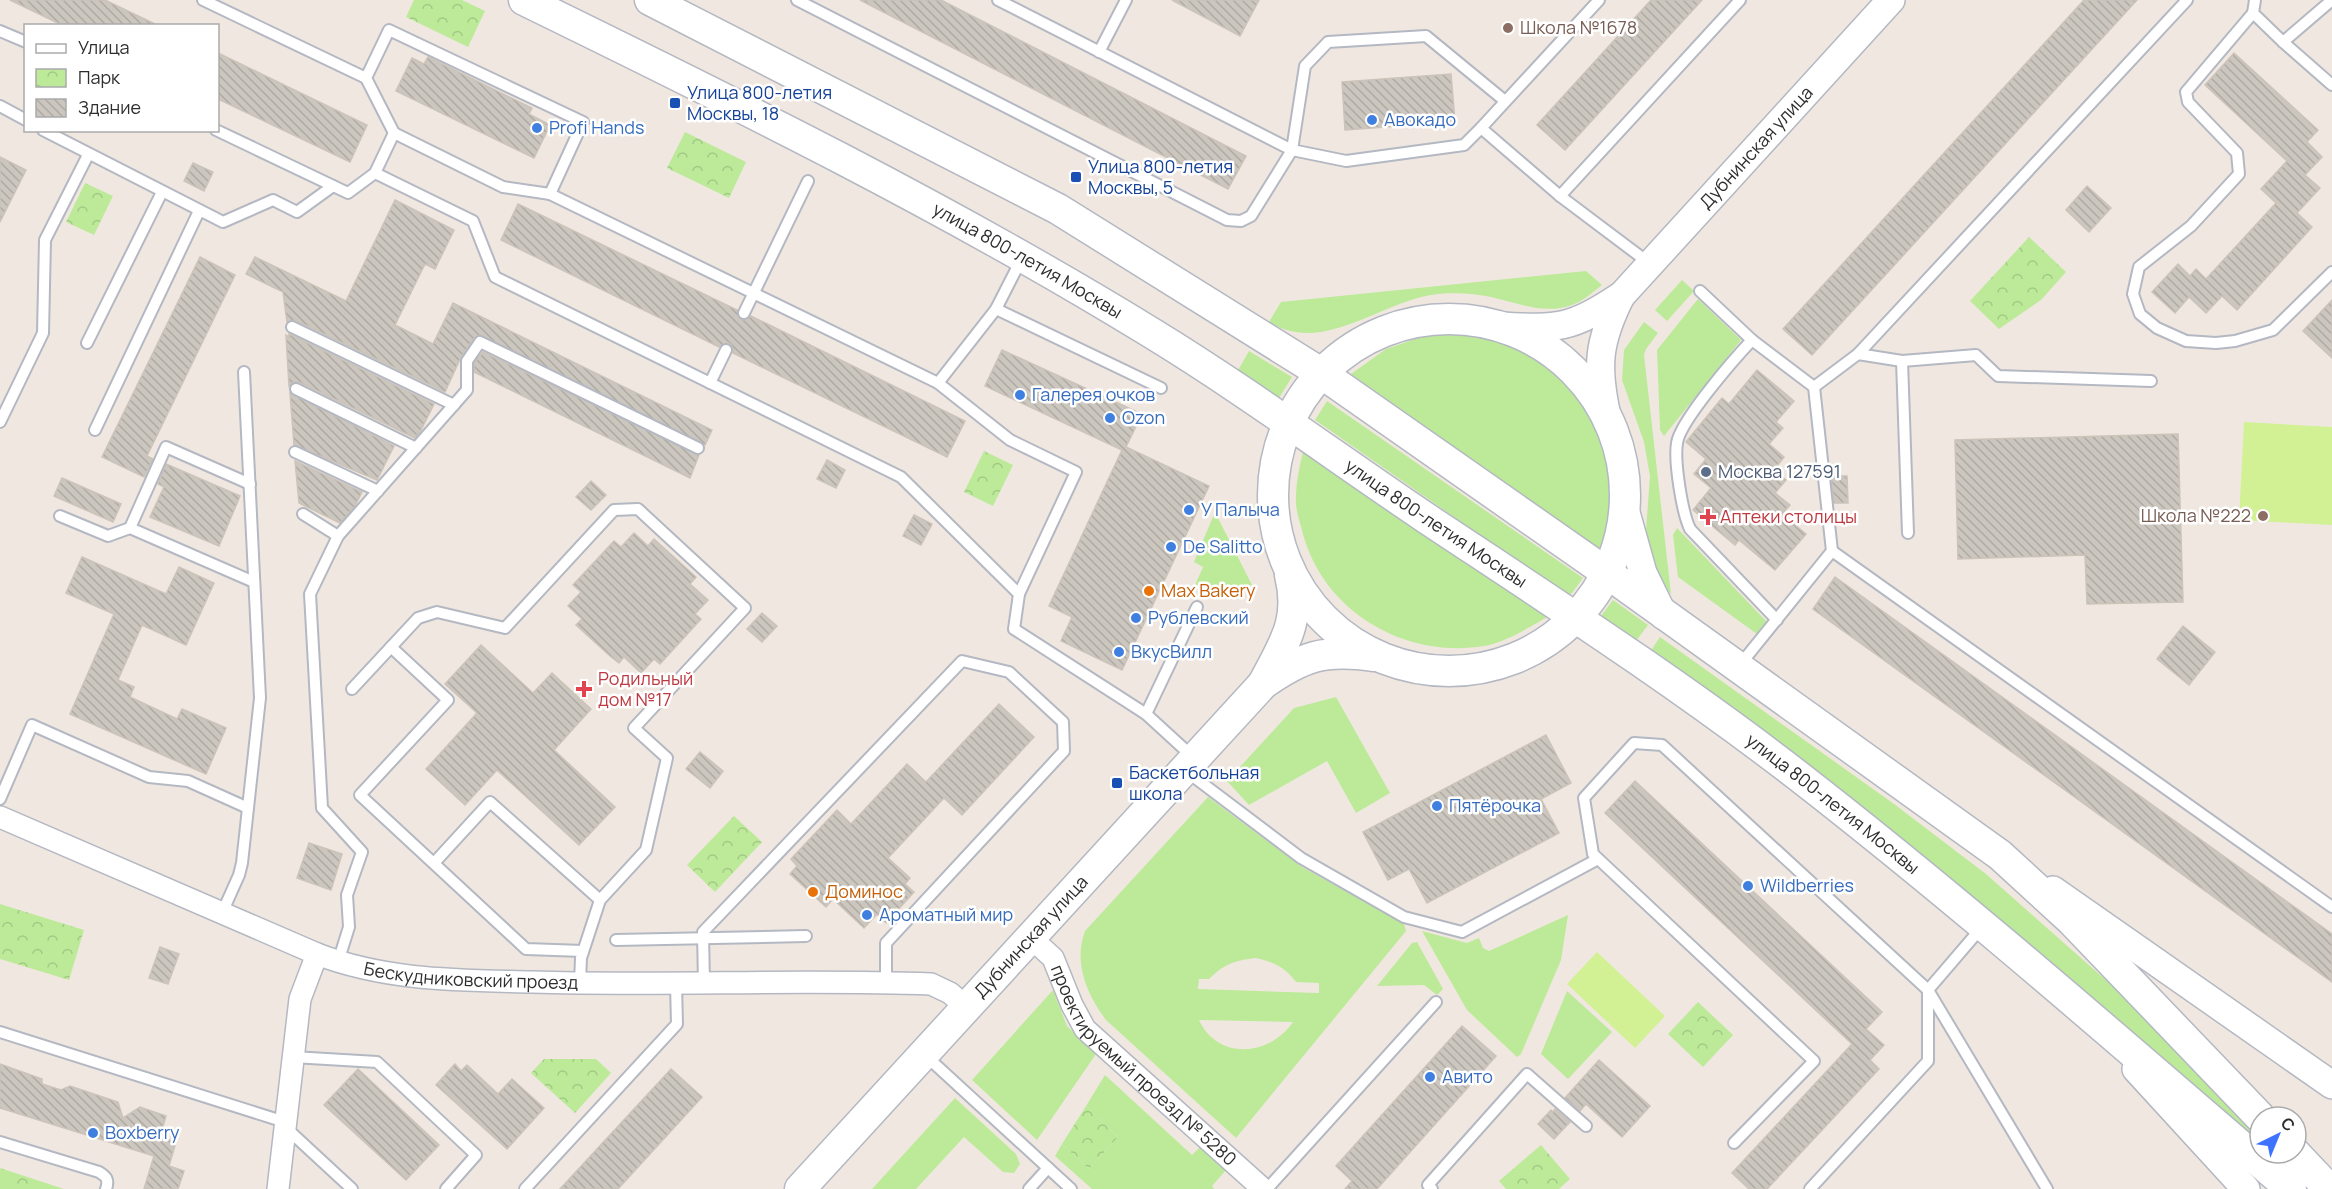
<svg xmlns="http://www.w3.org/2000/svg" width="2332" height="1189" font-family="Manrope,sans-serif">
<defs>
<pattern id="park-crowns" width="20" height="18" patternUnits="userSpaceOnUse" patternTransform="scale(1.5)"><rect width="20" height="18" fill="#bcea99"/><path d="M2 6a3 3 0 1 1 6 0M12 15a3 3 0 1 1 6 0" fill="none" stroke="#a2c984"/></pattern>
<pattern id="building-back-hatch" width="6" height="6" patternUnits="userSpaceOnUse" patternTransform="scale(1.5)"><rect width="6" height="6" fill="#cbc6be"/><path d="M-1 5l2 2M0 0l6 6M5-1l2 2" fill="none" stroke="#afaaa4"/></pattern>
</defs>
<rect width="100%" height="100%" fill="#f0e8e0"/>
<g fill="#bcea99" fill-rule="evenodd">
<path d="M1586,271L1602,285C1593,292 1583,301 1572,305C1544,315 1518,303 1491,297C1473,293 1448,292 1431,295C1378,304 1321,355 1269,322L1281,302Z"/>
<polygon points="1682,280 1694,291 1667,321 1655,310"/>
<polygon points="1698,299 1741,340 1664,436 1660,430 1657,350"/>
<polygon points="1644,322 1658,333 1646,349 1644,355 1671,594 1657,580 1645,544 1650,476 1644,442 1622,380 1624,350"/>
<path d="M1433,333C1462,333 1496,333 1523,347C1601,387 1627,470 1600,550L1351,374L1386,349Z"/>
<polygon points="1249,351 1292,377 1279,398 1237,372"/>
<polygon points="1327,401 1583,578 1569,597 1315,420"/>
<path d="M1304,448L1551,615C1531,626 1507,642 1484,646C1405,659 1324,612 1303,534C1300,522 1295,509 1296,498C1296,481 1300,464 1304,448Z"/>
<polygon points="1215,512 1252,585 1217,595 1195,585 1203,567 1194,562"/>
<polygon points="1677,528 1767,622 1757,634 1678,577 1673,535"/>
<polygon points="1613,600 1648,625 1636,641 1601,616"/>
<polygon points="1660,637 1894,804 1986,874 2150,1019 2260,1135 2260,1144 1650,652"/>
<polygon points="1336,697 1390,793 1356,813 1327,761 1249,805 1227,781 1294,708"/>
<path d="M1208,797L1302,867L1404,924L1406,931L1236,1138L1106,1020C1087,995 1073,963 1085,931ZM1256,958C1273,962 1285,967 1296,982L1319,983V993L1198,989L1199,979H1209C1223,965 1235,960 1256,958ZM1199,1020L1292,1022H1293C1270,1056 1218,1061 1199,1020Z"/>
<polygon points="1568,915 1561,960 1521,1054 1517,1057 1467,1010 1422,931 1467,943 1479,938 1483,948 1489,951"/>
<polygon points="1417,942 1443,989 1437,995 1424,985 1377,986 1412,943"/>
<polygon points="1053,990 1067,1026 1096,1054 1037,1140 972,1080"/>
<polygon points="1567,991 1612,1032 1568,1079 1541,1054"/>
<polygon points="1105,1075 1192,1155 1201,1146 1226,1170 1212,1186 1214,1189 1092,1189 1055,1156 1062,1144 1089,1169 1118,1137 1086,1106"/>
<polygon points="955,1098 1016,1154 1020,1164 1014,1173 1003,1172 964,1137 916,1189 872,1189"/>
</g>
<g fill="url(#park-crowns)">
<polygon points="414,0 462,0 485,11 468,47 406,17"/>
<polygon points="685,132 746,162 729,198 667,168"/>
<polygon points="85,183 113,196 94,235 66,222"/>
<polygon points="2029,237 2066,272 2041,300 1999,329 1970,301"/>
<polygon points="984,451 1013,465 993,506 964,492"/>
<polygon points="734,816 762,842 715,892 687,865"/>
<polygon points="0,904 84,930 69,980 0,959"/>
<polygon points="1698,1002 1733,1035 1703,1067 1668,1034"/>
<polygon points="544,1059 596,1059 611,1073 575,1113 531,1073"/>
<polygon points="1086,1106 1118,1137 1089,1169 1062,1144"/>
<polygon points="1541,1145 1570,1179 1559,1189 1506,1189 1499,1181"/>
<polygon points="0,1168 64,1189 0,1189"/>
</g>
<g fill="#d2f194">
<polygon points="2244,422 2332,427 2332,525 2239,520"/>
<polygon points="1597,952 1665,1016 1635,1048 1567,984"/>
</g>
<g fill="url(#building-back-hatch)" stroke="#ccc3b9" stroke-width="1.5">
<polygon points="10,0 105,0 159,26 64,26"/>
<polygon points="860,0 941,0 1246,156 1228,189"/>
<polygon points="1172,0 1259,0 1240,36"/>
<polygon points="1651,0 1702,0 1565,150 1537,125"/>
<polygon points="2084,0 2137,0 1812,355 1783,329"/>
<polygon points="218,53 367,125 350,162 218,99"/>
<polygon points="2234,53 2318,130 2307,142 2322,157 2305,175 2320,188 2297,213 2312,227 2237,310 2222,296 2206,313 2189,297 2175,313 2152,292 2178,264 2190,276 2196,269 2206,279 2276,203 2261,189 2287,161 2205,85"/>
<polygon points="428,57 532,108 529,114 550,125 534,158 396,91 412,58 424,64"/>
<polygon points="1451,74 1455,122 1345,130 1342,82"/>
<polygon points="0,157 26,170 0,222"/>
<polygon points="193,163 213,172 204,191 184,181"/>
<polygon points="2087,186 2111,208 2089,232 2066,210"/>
<polygon points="395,200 454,230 435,269 425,264 395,325 433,344 453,303 712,430 705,445 480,335 474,338 461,357 445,392 295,320 287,322 283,292 246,274 255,257 346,301"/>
<polygon points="518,204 737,310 740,319 745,320 751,316 965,421 947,457 733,353 732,346 729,343 719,347 501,240"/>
<polygon points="200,257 235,275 147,456 153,459 144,477 102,457"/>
<polygon points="2332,300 2332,358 2303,331"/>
<polygon points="289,334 434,404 421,430 415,438 299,382 292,383 289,386 286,335 289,337"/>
<polygon points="1002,350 1142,414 1126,447 1209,486 1122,670 1061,641 1072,617 1049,606 1122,450 985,386"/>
<polygon points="483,352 699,455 690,478 474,372 474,363"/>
<polygon points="1757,370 1794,401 1776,422 1783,428 1769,444 1784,457 1774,470 1786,480 1775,493 1790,505 1782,514 1806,534 1775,570 1739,540 1735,545 1693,510 1711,488 1694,474 1706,459 1686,442 1722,398 1729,404"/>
<polygon points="290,393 394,446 377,480 294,445"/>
<polygon points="2178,434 2183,602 2087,604 2085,555 1958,559 1955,440"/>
<polygon points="827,460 845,470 836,488 817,479"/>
<polygon points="295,461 362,492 355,506 340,523 299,503"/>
<polygon points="166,464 240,496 219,546 150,517 164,487 158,484"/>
<polygon points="1831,476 1847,476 1848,503 1834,503"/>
<polygon points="62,478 121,504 113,522 54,496"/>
<polygon points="591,481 606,495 591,510 576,497"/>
<polygon points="914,515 932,524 921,545 903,536"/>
<polygon points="634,533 648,546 654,539 696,577 690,584 708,600 695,614 701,619 660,664 654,659 641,673 624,657 619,663 610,656 576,625 582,619 568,606 581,592 573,585 614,541 621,547"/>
<polygon points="82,557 166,594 179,567 214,583 186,645 142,625 118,680 134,687 130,697 177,719 182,709 226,728 206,774 70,714 114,614 66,593"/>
<polygon points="1835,577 2332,934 2332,982 1813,609"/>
<polygon points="762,613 777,626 762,642 747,629"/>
<polygon points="2183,626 2215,652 2189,685 2157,659"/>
<polygon points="481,645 533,693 552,673 591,709 554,750 615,807 579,845 497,770 465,805 426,769 477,713 445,684"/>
<polygon points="999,704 1034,737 962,815 944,798 888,858 910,878 905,884 914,892 886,923 877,914 864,928 833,899 826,907 790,874 797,866 791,859 837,810 851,824 907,764 926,782"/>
<polygon points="1546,735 1571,783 1541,799 1559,833 1427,903 1409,869 1388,880 1363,832"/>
<polygon points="700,752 723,771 710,788 686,769"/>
<polygon points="1635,781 1882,1012 1866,1029 1884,1045 1870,1060 1879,1069 1767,1189 1749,1189 1732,1173 1852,1044 1605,813"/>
<polygon points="309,843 342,854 331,890 297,878"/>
<polygon points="160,947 179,954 168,984 149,978"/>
<polygon points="1462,1026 1496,1056 1377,1189 1345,1189 1352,1181 1336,1166"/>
<polygon points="1599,1060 1650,1106 1622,1137 1586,1104 1580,1111 1565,1098"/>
<polygon points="0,1064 42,1079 42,1084 61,1090 70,1086 118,1102 123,1118 140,1107 166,1116 160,1137 176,1142 169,1166 184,1171 178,1189 144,1189 154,1156 0,1108"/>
<polygon points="455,1064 461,1071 467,1065 498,1094 512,1079 544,1108 507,1149 436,1085"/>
<polygon points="358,1069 439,1145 406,1180 324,1105"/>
<polygon points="671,1069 702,1097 618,1189 560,1189"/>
<polygon points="1555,1109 1570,1122 1554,1139 1538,1124 1551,1110 1553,1112"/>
</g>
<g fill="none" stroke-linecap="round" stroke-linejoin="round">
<defs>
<g id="service">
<polyline points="203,0 366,78 389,30 583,122 550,194"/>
<polyline points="797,0 1227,220 1241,221 1251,216 1292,150 998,0"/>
<polyline points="2255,0 2253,13 2283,42 2332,0"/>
<polyline points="2253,13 2186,92 2188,102 2237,153 2239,174 2191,226 2139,267 2133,294 2140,314 2157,328 2186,341 2216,343 2235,341 2273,330 2332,272"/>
<polyline points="0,31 26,42"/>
<polyline points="2283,42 2332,85"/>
<polyline points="1099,52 1126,0"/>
<polyline points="366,78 394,133"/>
<polyline points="1505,101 1426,36 1328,42 1305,66 1292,150 1346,161 1464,145 1481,128 1599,0"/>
<polyline points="0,106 26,120"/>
<polyline points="1481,128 1560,196 1649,263"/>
<polyline points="43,130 223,222 273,200 297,212 333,186"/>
<polyline points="216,130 348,193 375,173 394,133 503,187 550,194 938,383"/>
<polyline points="375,173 473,221 495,277 901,477 1019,594 1014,629 1146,714 1194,758"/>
<polyline points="1560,196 1740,0"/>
<polyline points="1700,291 1752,340 1814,387"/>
<polyline points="996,309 1161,388"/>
<polyline points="744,313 808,181"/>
<polyline points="292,327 454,405"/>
<path d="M1752,340C1735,358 1680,421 1677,443C1674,462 1682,512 1690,529L1777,620"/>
<polyline points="87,343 162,192"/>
<polyline points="1858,354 1902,361 1976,355 1998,376 2151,381"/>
<polyline points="1902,361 1908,533"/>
<polyline points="710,383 726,350"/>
<polyline points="296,389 416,448"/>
<polyline points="0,422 43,333 45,240 88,155"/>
<polyline points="95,430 199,211"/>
<polyline points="295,452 378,491"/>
<polyline points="303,514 338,536"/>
<polyline points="60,516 108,536 130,528 254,582"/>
<polyline points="130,528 166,447 250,484"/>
<polyline points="1832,551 2332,907"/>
<polyline points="1019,594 1076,472 1010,440 938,383 996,309 1022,258"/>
<polyline points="391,647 448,700 360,795 526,949 583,951"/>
<polyline points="1739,666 1832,551 1814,387 1858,354 2187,0"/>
<polyline points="352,689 418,618 437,612 505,628 614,510 638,509 745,608 634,728 667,758 646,850 600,900 581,958 580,983"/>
<polyline points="1146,714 1197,607"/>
<polyline points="1186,771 1301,858 1404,917 1462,932 1598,859"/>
<polyline points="0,799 32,725 149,777 188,781 248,808"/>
<polyline points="434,863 490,802 600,900"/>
<polyline points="222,913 239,875 242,863 260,698 244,372"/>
<polyline points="1982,927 1928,990 2047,1189"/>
<polyline points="616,940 806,936"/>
<polyline points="338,962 349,927 347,895 362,852 322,808 310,594 338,536 467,390 467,361 480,342 698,448"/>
<polyline points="704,984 703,932 962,661 1009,672 1063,722 1064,751 886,943 886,983"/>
<polyline points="0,1032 285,1122"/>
<polyline points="926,1056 1071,1189"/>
<polyline points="293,1057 377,1062 476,1155 446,1189"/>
<polyline points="285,1127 352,1189"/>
<path d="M0,1142L99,1172C107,1177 109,1180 106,1189"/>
<polyline points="1734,1143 1814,1061 1593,854 1584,798 1634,743 1662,745 1928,990 1928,1061 1810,1189"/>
<polyline points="525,1189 677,1024 676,984"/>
<polyline points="1029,1189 1048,1168"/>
<polyline points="1267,1189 1436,1002"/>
<polyline points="1432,1189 1428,1185 1527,1074 1586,1126"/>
</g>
<g id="minor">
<path id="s1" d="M0,817L317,954C387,981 459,980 532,982C665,986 798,979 931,984L950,993L966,1007"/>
<path id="s2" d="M1030,937L1053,958L1072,1005L1085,1029L1263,1189"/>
<polyline points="278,1189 300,999 317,954"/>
</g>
<g id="tertiary">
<path id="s3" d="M1499,326C1560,329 1571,329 1622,295L1891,0"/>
<path d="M1607,416C1596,366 1598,342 1621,296"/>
<polyline points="1625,509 1643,573 1664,616"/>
<polyline points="2053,890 2332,1085"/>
<polyline points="2136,1069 2246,1189"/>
</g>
<g id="secondary">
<path id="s4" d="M524,0C737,104 948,208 1150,332C1245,390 1334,456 1426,518C1551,601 1678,683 1797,775C1967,907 2128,1049 2291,1189"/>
<polyline points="650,0 1058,209 1321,373 1607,573 2000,855 2072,921 2260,1117"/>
<circle cx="1449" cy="495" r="176"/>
<path d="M1264,682C1285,642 1301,620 1290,575"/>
<polyline points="2295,1153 2329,1189"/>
<path id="s5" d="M800,1189L1263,684C1303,656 1324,649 1373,656"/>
</g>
</defs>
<use href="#service" stroke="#b4b8c2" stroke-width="14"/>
<use href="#minor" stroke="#b4b8c2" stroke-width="24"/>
<use href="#tertiary" stroke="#b4b8c2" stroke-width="30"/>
<use href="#secondary" stroke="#b4b8c2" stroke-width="33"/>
<use href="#service" stroke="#fff" stroke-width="10"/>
<use href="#minor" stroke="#fff" stroke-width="21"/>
<use href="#tertiary" stroke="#fff" stroke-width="27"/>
<use href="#secondary" stroke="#fff" stroke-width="30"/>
</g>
<g fill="#8d6e63" stroke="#fff" stroke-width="2">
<circle cx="1508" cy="28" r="6"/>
<circle cx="2263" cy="516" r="6"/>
</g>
<g fill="#1a4fb4" stroke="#fff" stroke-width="2">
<rect x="669" y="97" width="12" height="12" rx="3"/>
<rect x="1070" y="171" width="12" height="12" rx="3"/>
<rect x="1111" y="777" width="12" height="12" rx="3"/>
</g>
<g fill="#3f7fe0" stroke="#fff" stroke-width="2">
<circle cx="1372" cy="120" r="6"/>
<circle cx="537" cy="128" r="6"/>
<circle cx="1020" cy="395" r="6"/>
<circle cx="1110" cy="418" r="6"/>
<circle cx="1189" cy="510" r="6"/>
<circle cx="1171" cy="547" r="6"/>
<circle cx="1136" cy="618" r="6"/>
<circle cx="1119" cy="652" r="6"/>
<circle cx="1437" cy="806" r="6"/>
<circle cx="1748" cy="886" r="6"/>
<circle cx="867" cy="915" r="6"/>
<circle cx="1430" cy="1077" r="6"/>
<circle cx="93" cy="1133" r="6"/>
</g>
<circle fill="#5c6f8a" stroke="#fff" stroke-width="2" cx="1706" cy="472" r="6"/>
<g fill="#e0444e" stroke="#fff" stroke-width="2">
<path d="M1705 508h6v6h6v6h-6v6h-6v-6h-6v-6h6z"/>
<path d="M581 680h6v6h6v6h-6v6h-6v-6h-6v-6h6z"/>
</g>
<g fill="#e8710a" stroke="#fff" stroke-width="2">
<circle cx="1149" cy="591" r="6"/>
<circle cx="813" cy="892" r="6"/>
</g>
<g text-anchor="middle" stroke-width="5" stroke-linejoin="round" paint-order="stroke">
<g font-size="18" fill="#785e54" stroke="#fff" text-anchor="start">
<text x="1520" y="34">Школа №1678</text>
<text x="2251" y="522" text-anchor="end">Школа №222</text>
</g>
<g font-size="18" fill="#164399" stroke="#fff" text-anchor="start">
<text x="687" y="99">Улица 800-летия<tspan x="687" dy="21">Москвы, 18</tspan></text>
<text x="1088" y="173">Улица 800-летия<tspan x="1088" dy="21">Москвы, 5</tspan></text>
<text x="1129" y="779">Баскетбольная<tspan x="1129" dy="21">школа</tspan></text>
</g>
<g font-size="18" fill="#366cbe" stroke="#fff" text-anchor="start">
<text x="1384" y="126">Авокадо</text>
<text x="549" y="134">Profi Hands</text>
<text x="1032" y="401">Галерея очков</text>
<text x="1122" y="424">Ozon</text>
<text x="1201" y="516">У Палыча</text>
<text x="1183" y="553">De Salitto</text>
<text x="1148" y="624">Рублевский</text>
<text x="1131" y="658">ВкусВилл</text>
<text x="1449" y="812">Пятёрочка</text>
<text x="1760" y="892">Wildberries</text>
<text x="879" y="921">Ароматный мир</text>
<text x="1442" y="1083">Авито</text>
<text x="105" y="1139">Boxberry</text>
</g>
<g font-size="18" fill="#2e2e2e" stroke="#fff">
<text dy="6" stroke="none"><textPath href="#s3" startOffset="330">Дубнинская улица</textPath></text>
<text dy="6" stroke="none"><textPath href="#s4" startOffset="567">улица 800-летия Москвы</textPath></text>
<text dy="6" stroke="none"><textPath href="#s4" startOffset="1053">улица 800-летия Москвы</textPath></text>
<text dy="6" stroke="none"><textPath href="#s4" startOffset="1539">улица 800-летия Москвы</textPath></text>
<text dy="6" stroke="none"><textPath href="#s5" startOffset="342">Дубнинская улица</textPath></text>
<text dy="6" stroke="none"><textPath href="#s1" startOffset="502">Бескудниковский проезд</textPath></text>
<text dy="6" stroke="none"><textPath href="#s2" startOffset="174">проектируемый проезд № 5280</textPath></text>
</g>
<g font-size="18" fill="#4e5e75" stroke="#fff" text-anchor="start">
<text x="1718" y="478">Москва 127591</text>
</g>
<g font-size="18" fill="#be3a42" stroke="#fff" text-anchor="start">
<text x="1720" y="523">Аптеки столицы</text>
<text x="598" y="685">Родильный<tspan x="598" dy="21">дом №17</tspan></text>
</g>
<g font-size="18" fill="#c56008" stroke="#fff" text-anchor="start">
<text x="1161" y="597">Max Bakery</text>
<text x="825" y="898">Доминос</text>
</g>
</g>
<rect x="24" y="24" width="195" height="108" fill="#ffffff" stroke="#ababab" stroke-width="1.5"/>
<rect x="36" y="44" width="30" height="9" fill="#ffffff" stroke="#ababab" stroke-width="1.5"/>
<text x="78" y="54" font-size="18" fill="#2e2e2e">Улица</text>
<rect x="36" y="69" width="30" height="18" fill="url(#park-crowns)" stroke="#ababab" stroke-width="1.5"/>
<text x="78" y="84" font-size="18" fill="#2e2e2e">Парк</text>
<rect x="36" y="99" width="30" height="18" fill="url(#building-back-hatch)" stroke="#ababab" stroke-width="1.5"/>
<text x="78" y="114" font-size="18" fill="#2e2e2e">Здание</text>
<g transform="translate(2278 1135) rotate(43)"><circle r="28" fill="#ffffff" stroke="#ababab" stroke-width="1.5"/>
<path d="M0-4.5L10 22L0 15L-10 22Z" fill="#3e73ff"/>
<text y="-9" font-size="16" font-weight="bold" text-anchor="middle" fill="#2e2e2e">С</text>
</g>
</svg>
